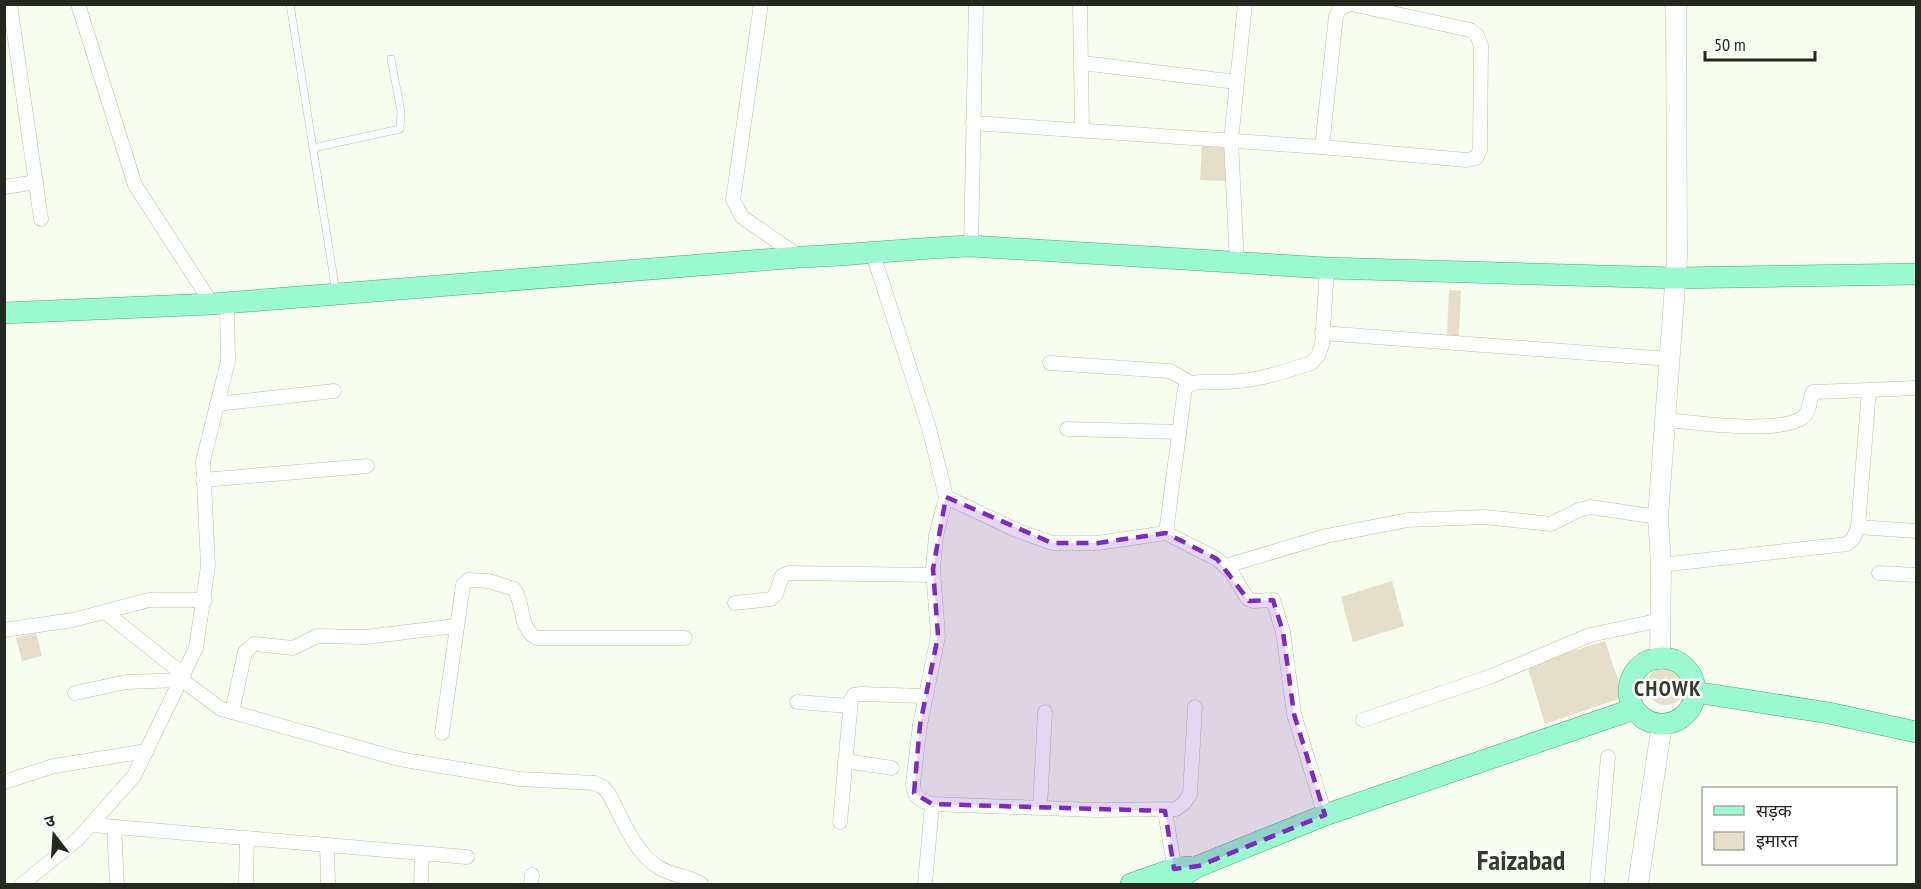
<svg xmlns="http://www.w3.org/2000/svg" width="1921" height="889" font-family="'PT Sans Narrow','Noto Sans Devanagari',sans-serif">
<rect width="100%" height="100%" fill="#f7feed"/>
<g fill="#e5dec9">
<polygon points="1202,146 1228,148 1227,181 1200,180"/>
<polygon points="1449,290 1461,291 1459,336 1447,335"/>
<polygon points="1392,581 1404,626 1353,642 1341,597"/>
<polygon points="36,633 42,656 22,661 16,638"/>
<polygon points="1605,641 1624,697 1545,724 1527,665"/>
<circle cx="1666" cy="686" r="19"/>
</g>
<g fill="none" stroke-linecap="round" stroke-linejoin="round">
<defs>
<g id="lane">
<polyline points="290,4 336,292"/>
<polyline points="313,148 400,129 401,111 391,59"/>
</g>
<g id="street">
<polyline points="10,4 41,219"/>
<polyline points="78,4 135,185 212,304"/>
<polyline points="761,4 733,200 742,217 800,257"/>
<polyline points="1080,4 1082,129"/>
<polyline points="1350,4 1340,8 1336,16 1322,147 1466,160 1476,158 1480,150 1481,46 1477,35 1470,30 1351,4"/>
<polyline points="1083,63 1236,82"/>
<polyline points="973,123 1322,147"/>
<polyline points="4,187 36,182"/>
<polyline points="971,246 976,4"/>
<polyline points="873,254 929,428 946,497 1016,530 1052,543 1098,543 1166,533 1217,559 1232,573 1247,598 1253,601 1273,600 1283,632 1294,714 1325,815"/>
<polyline points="1237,265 1231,140 1245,4"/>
<polyline points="1322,333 1669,359"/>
<polyline points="1050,363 1170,371 1191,383"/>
<polyline points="217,404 334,391"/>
<path d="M1666,420C1696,423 1778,434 1802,418C1810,413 1809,400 1813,392L1869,390"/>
<polyline points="1067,429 1178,432"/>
<polyline points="203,480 367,466"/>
<path d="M946,497L936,536L933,569L938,636L920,725L913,784C914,798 919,800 932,804L1095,810L1176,809L1184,803L1190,794L1195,707"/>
<polyline points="1858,527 1916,531"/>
<path d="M1166,533L1185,388C1194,380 1204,382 1216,382C1250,383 1278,374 1311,363L1318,356L1322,345L1327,268"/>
<polyline points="1661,565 1847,544 1853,539 1858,527 1869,390 1916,388"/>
<polyline points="1226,566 1326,536 1408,520 1485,517 1551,524 1579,510 1590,507 1658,517"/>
<polyline points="1879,573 1916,575"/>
<polyline points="735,603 771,599 776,594 782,576 788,573 933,575"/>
<polyline points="105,612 184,675"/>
<polyline points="4,630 73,620 149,600 205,600"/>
<path d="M75,693L126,682L182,680L221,709L399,759L520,779L594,783L603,787L609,794C622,818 634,852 658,867C671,876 688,875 701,884"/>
<polyline points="797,702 849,706"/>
<polyline points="232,712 245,652 254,644 293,648 317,636 366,637 455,626"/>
<polyline points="1363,720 1492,676 1590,635 1661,620"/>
<path d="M442,733L463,585L468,580L489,581L514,589C525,604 518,629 537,638H685"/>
<polyline points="845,761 892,768"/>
<polyline points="4,782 54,766 147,751"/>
<polyline points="1040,807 1045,712"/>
<polyline points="1165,811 1176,877"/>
<polyline points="840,822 851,700 854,695 861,694 925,696"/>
<polyline points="92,825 467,857"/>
<polyline points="114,827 117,884"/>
<polyline points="327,845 328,884"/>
<polyline points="22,884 77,840 134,776 196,648 208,566 203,461 228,361 227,303"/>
<polyline points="246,884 247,838"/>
<polyline points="421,884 422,854"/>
<polyline points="531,884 532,875"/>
<polyline points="925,884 932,804"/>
<polyline points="1597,884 1608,757"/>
</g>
<g id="secondary">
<polyline points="1660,659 1661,565 1658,517 1677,258 1676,4"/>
<polyline points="1638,884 1662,724"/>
</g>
<g id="primary">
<path d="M4,313L212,304L800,257C857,255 914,248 971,246L1327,268L1675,278L1916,274"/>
<circle cx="1662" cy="691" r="33"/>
<polyline points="1695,692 1829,713 1916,732"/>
<polyline points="1131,884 1174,869 1188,867"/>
<polyline points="1170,884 1199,866 1325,815 1634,709"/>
</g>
</defs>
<use href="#lane" stroke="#b7c0ac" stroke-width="8"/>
<use href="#street" stroke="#b7c0ac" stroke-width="15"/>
<use href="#secondary" stroke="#b7c0ac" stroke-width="21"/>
<use href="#primary" stroke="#47ac7d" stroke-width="22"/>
<use href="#lane" stroke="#fff" stroke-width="7"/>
<use href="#street" stroke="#fff" stroke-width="14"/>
<use href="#secondary" stroke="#fff" stroke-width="20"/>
<use href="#primary" stroke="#9bf8cf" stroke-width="21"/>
</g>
<path fill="#7b2cbf" fill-opacity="0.2" stroke="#7b2cbf" stroke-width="4.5" stroke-dasharray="12 8" stroke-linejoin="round" d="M946,497L1052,543H1098L1166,533L1217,559L1249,601L1273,600L1283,632L1294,714L1325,815L1199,866L1174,869L1165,811L932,804L914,793L920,725L938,636L933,569Z"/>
<g text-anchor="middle" stroke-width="5" stroke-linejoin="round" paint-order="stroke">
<g font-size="22" font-weight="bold" letter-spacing="1.5" fill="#353c2b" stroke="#fff">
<text x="1668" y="696">CHOWK</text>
</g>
<g font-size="28" font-weight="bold" fill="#353c2b" stroke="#fff">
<text x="1521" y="870">Faizabad</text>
</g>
</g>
<rect width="1921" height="889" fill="none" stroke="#252821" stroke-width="12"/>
<rect x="1702" y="787" width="195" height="78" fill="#ffffff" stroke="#a8a9a6" stroke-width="1.5"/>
<rect x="1714" y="806" width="30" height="9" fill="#9bf8cf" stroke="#a8a9a6" stroke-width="1.5"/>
<text x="1756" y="817" font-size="18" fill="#252821">सड़क</text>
<rect x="1714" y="832" width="30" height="18" fill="#e5dec9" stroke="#a8a9a6" stroke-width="1.5"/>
<text x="1756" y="847" font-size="18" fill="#252821">इमारत</text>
<g transform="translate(54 835) rotate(343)" stroke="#ffffff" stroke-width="4.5" paint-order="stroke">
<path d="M0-4.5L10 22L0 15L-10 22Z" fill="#252821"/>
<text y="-9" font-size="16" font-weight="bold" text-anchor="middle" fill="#252821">उ</text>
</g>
<path d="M1705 51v9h110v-9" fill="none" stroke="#252821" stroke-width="3"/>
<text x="1714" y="51" font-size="18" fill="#252821" stroke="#ffffff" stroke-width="4.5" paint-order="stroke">50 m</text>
</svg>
